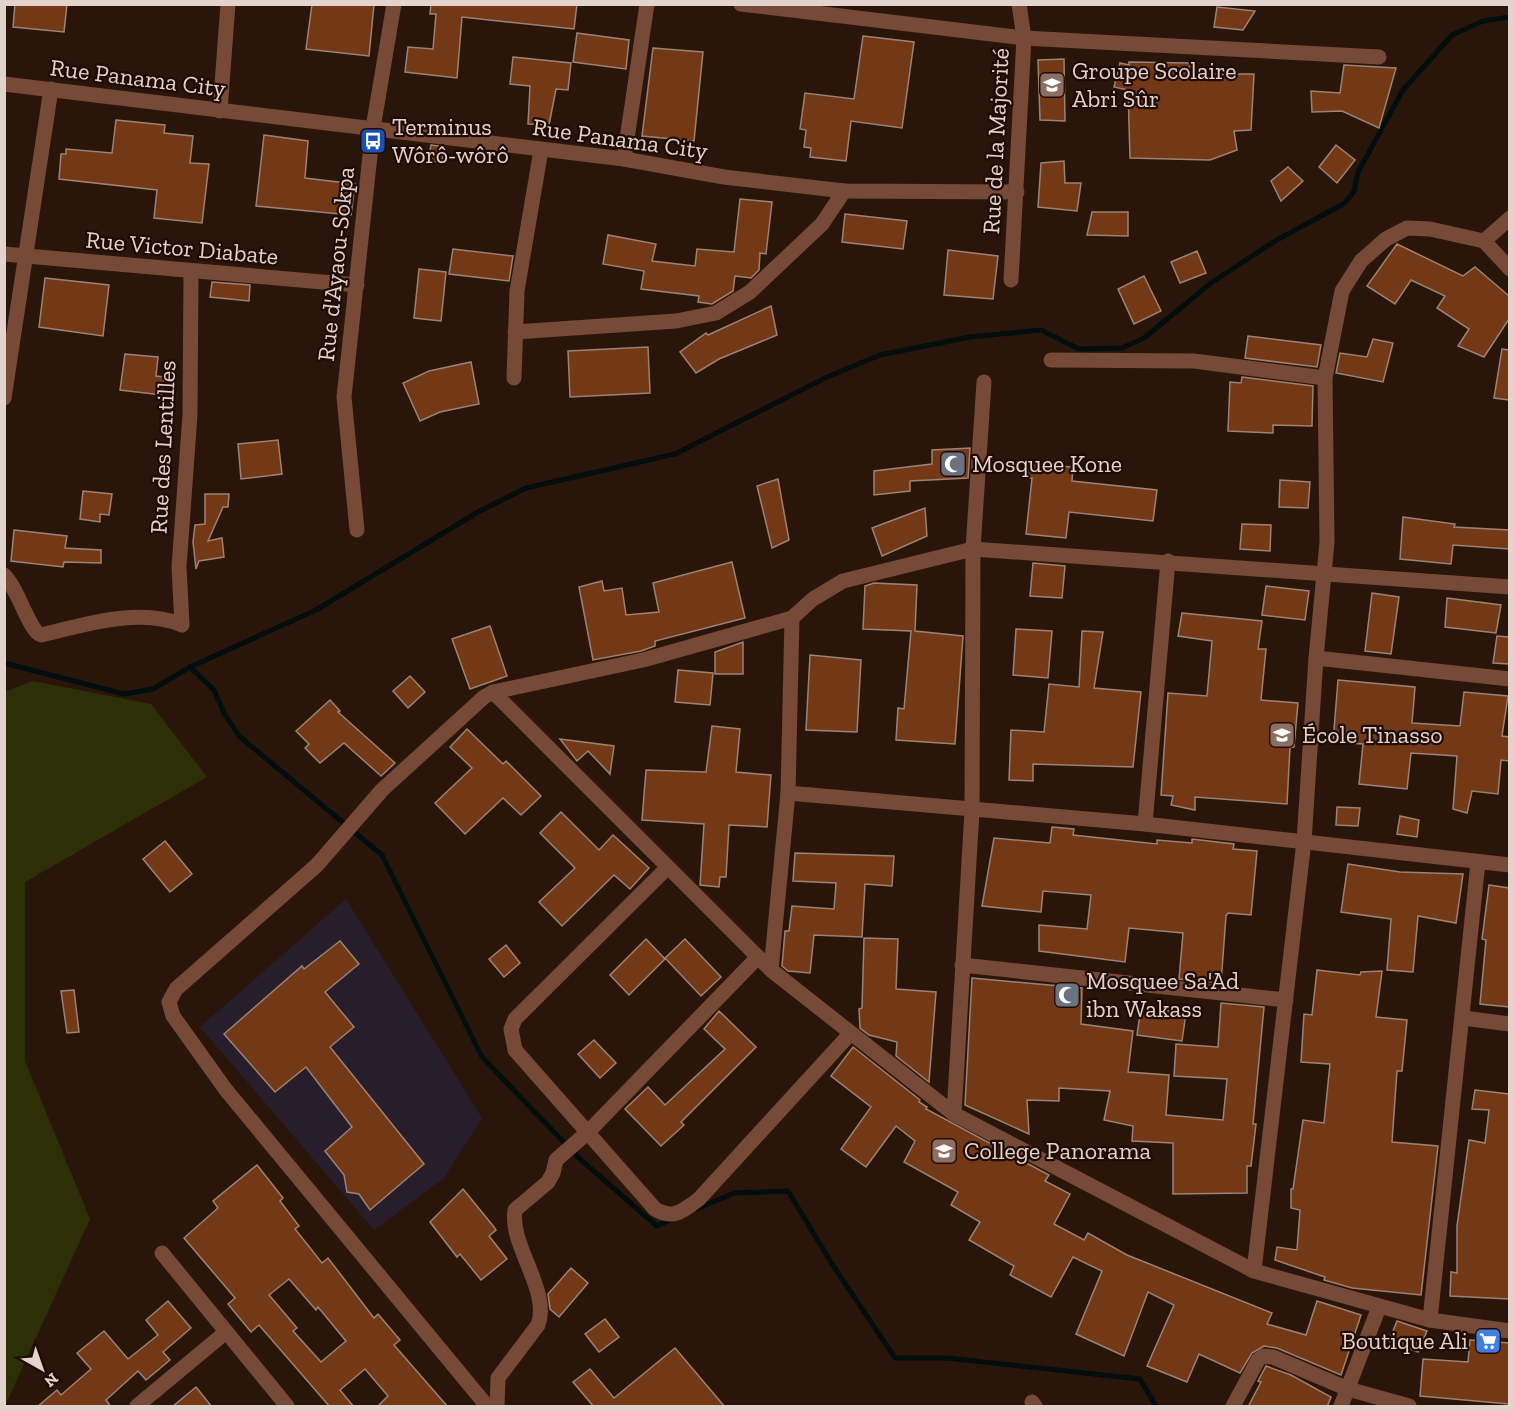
<svg xmlns="http://www.w3.org/2000/svg" width="1514" height="1411" font-family="'Zilla Slab',serif">
<rect width="100%" height="100%" fill="#2a150b"/>
<polygon fill="#281d2b" points="346,899 482,1118 444,1178 374,1230 200,1027"/>
<polygon fill="#2d2f06" points="33,681 151,704 207,777 25,882 25,1061 90,1219 5,1406 4,692"/>
<g fill="none" stroke-linecap="round" stroke-linejoin="round">
<g stroke="#020d0d" stroke-width="5">
<polyline points="4,663 124,694 153,689 190,667 316,610 478,512 526,488 675,454 825,378 880,355 970,337 1041,330 1079,349 1122,348 1144,338 1211,283 1275,241 1345,203 1354,191 1358,172 1403,90 1452,35 1483,21 1510,17"/>
<polyline points="190,667 214,690 224,713 239,736 382,855 482,1057 580,1159 657,1226 674,1218"/>
<polyline points="697,1209 734,1193 788,1191 832,1264 895,1358 947,1358 1140,1379 1156,1406"/>
</g>
</g>
<g fill="#733916" stroke="#9c8274" stroke-width="1.5" fill-rule="evenodd">
<polygon points="15,4 67,4 64,32 13,27"/>
<polygon points="312,4 374,4 369,56 306,49"/>
<polygon points="431,4 577,4 574,29 462,17 457,78 405,72 408,47 433,49 436,14 430,14"/>
<polygon points="1217,7 1255,11 1243,30 1214,27"/>
<polygon points="577,33 629,40 626,69 573,62"/>
<polygon points="863,36 914,42 902,128 851,121 846,161 810,157 811,148 804,147 806,130 800,129 805,93 854,99"/>
<polygon points="653,48 703,52 694,141 642,136"/>
<polygon points="513,57 571,63 568,90 556,89 549,125 528,124 530,86 510,84"/>
<polygon points="1064,59 1065,121 1040,120 1038,60"/>
<polygon points="1129,62 1190,63 1189,74 1254,74 1251,130 1234,131 1237,150 1210,160 1130,158 1128,90 1114,87 1120,63 1129,65"/>
<polygon points="1344,65 1396,68 1379,128 1342,111 1312,112 1311,91 1340,93"/>
<polygon points="116,120 165,125 164,133 193,136 190,163 209,164 202,223 154,218 157,190 59,179 61,154 66,154 66,149 112,153"/>
<polygon points="264,135 308,141 305,178 355,184 351,215 256,206"/>
<polygon points="431,145 445,147 442,163 428,160"/>
<polygon points="1336,145 1355,160 1337,183 1319,167"/>
<polygon points="1064,161 1065,183 1081,183 1077,211 1038,207 1041,163"/>
<polygon points="1288,167 1303,181 1281,201 1271,181"/>
<polygon points="740,199 772,202 766,254 760,253 759,270 751,278 735,276 733,291 712,304 698,302 699,296 641,289 644,271 603,264 608,235 656,244 652,261 695,266 697,249 734,252"/>
<polygon points="1092,212 1128,212 1128,236 1087,235"/>
<polygon points="845,214 907,221 903,249 842,242"/>
<polygon points="1397,244 1463,276 1475,267 1509,296 1509,319 1484,357 1458,346 1469,329 1437,308 1445,296 1411,280 1395,304 1367,286"/>
<polygon points="453,249 513,256 509,281 449,274"/>
<polygon points="948,250 998,256 993,299 944,295"/>
<polygon points="1197,251 1206,273 1180,283 1171,262"/>
<polygon points="419,269 446,272 441,321 414,318"/>
<polygon points="1144,276 1161,311 1134,324 1118,289"/>
<polygon points="45,278 109,285 103,336 39,327"/>
<polygon points="212,282 250,285 249,301 210,297"/>
<polygon points="771,306 777,335 719,359 696,373 680,352 706,333 708,335"/>
<polygon points="1248,336 1321,345 1317,367 1245,358"/>
<polygon points="1373,339 1393,343 1383,382 1336,373 1340,353 1367,357"/>
<polygon points="648,347 650,393 570,397 568,351"/>
<polygon points="1502,349 1509,350 1509,400 1494,398"/>
<polygon points="125,354 158,357 156,376 164,377 162,395 120,390"/>
<polygon points="471,362 479,404 440,412 420,421 403,383 429,371"/>
<polygon points="1242,377 1313,386 1312,426 1273,425 1273,433 1228,431 1230,382 1241,383"/>
<polygon points="278,440 282,474 241,479 238,444"/>
<polygon points="970,448 968,478 910,481 910,491 874,495 874,471 932,464 932,450"/>
<polygon points="1029,464 1073,467 1072,481 1157,490 1153,521 1069,512 1066,538 1026,534 1032,478 1028,478"/>
<polygon points="778,479 789,540 772,548 757,486"/>
<polygon points="1280,480 1310,482 1308,508 1279,507"/>
<polygon points="83,491 112,494 109,515 100,514 100,522 80,519"/>
<polygon points="205,494 229,494 228,507 223,507 208,541 222,538 224,557 199,561 196,569 193,542 195,525 205,524"/>
<polygon points="925,508 927,536 882,556 872,528"/>
<polygon points="1403,517 1455,524 1454,527 1509,530 1509,549 1453,545 1451,564 1400,559"/>
<polygon points="1242,524 1271,525 1270,551 1240,549"/>
<polygon points="14,530 67,536 65,548 101,550 101,563 64,562 63,567 11,561"/>
<polygon points="732,562 745,618 655,641 655,646 641,651 593,660 579,587 602,581 604,591 622,588 626,615 659,612 653,583"/>
<polygon points="1033,563 1065,566 1062,598 1030,596"/>
<polygon points="874,583 917,585 915,631 963,636 955,744 896,740 898,708 904,709 911,631 863,629 865,586"/>
<polygon points="1266,586 1309,591 1305,620 1262,615"/>
<polygon points="1372,593 1399,597 1391,654 1365,651"/>
<polygon points="1447,598 1501,605 1496,633 1445,627"/>
<polygon points="1182,613 1262,621 1258,649 1266,649 1261,700 1298,703 1294,747 1290,747 1287,804 1195,797 1195,810 1171,805 1173,796 1161,795 1168,693 1207,696 1212,641 1178,636"/>
<polygon points="490,626 507,676 470,689 452,639"/>
<polygon points="1016,629 1052,631 1048,678 1013,675"/>
<polygon points="1082,631 1103,632 1094,688 1141,692 1133,767 1033,764 1033,781 1009,780 1011,730 1044,732 1049,684 1079,687"/>
<polygon points="1497,636 1509,637 1509,664 1493,663"/>
<polygon points="743,642 743,674 715,674 715,652"/>
<polygon points="810,655 861,660 857,732 806,730"/>
<polygon points="678,670 713,673 710,705 675,702"/>
<polygon points="410,676 425,692 408,708 393,691"/>
<polygon points="1338,680 1415,687 1412,723 1460,726 1464,692 1508,696 1502,736 1509,737 1509,761 1501,760 1498,794 1472,791 1467,813 1453,809 1457,756 1411,753 1407,789 1359,784 1363,744 1333,742"/>
<polygon points="330,700 340,711 338,712 395,763 381,776 344,743 320,763 305,748 309,744 296,731"/>
<polygon points="712,726 740,729 736,772 771,775 767,827 729,825 726,877 720,877 719,887 700,885 704,824 642,820 646,770 706,772"/>
<polygon points="467,729 503,764 506,761 541,796 521,815 503,798 465,834 435,803 472,768 450,747"/>
<polygon points="560,739 614,746 610,774 588,751 577,761"/>
<polygon points="1337,807 1360,808 1358,826 1336,825"/>
<polygon points="561,812 599,850 613,835 649,868 630,889 614,875 562,926 539,902 575,868 540,833"/>
<polygon points="1400,816 1419,820 1417,837 1397,834"/>
<polygon points="1052,827 1074,829 1073,835 1157,844 1157,840 1192,843 1192,839 1234,844 1233,849 1257,851 1251,915 1228,913 1226,916 1221,983 1179,979 1183,933 1129,928 1125,962 1039,951 1039,925 1087,929 1091,895 1043,891 1041,912 982,906 994,838 1050,843"/>
<polygon points="165,841 192,874 170,892 143,859"/>
<polygon points="795,853 894,856 892,886 865,884 862,937 814,935 810,973 788,971 782,966 785,931 789,931 792,906 834,909 836,883 793,881"/>
<polygon points="1348,864 1400,872 1463,874 1456,923 1418,916 1413,972 1387,970 1391,919 1341,912"/>
<polygon points="1489,885 1509,888 1509,1007 1480,1004 1486,940 1482,939"/>
<polygon points="864,938 898,939 896,989 936,992 929,1082 896,1056 897,1042 869,1035 860,1028 859,1009 862,1008"/>
<polygon points="646,939 665,959 629,995 610,975"/>
<polygon points="685,939 721,977 701,996 665,958"/>
<polygon points="340,941 359,964 325,992 354,1027 330,1047 424,1164 370,1210 359,1194 347,1192 344,1175 325,1151 352,1127 306,1067 275,1092 224,1034 302,966 304,969"/>
<polygon points="506,945 520,963 504,977 489,959"/>
<polygon points="1317,970 1360,975 1361,972 1382,971 1376,1017 1407,1020 1402,1071 1397,1071 1392,1142 1438,1146 1421,1295 1352,1288 1324,1280 1325,1277 1275,1260 1277,1247 1297,1250 1300,1210 1291,1208 1291,1189 1293,1189 1303,1120 1324,1123 1330,1064 1301,1062 1304,1014 1312,1015"/>
<polygon points="972,978 1082,988 1081,1024 1133,1031 1128,1072 1169,1075 1166,1115 1223,1120 1227,1079 1174,1076 1176,1044 1218,1047 1221,1003 1264,1007 1253,1124 1256,1124 1251,1166 1247,1166 1247,1193 1173,1194 1173,1143 1132,1141 1133,1126 1104,1120 1110,1091 1059,1088 1059,1101 1027,1100 1029,1134 965,1105"/>
<polygon points="74,990 79,1032 67,1033 61,991"/>
<polygon points="1141,1007 1186,1013 1182,1041 1137,1035"/>
<polygon points="719,1011 756,1047 681,1122 684,1125 661,1146 625,1109 648,1087 665,1105 725,1049 704,1029"/>
<polygon points="594,1040 616,1063 600,1078 578,1054"/>
<polygon points="853,1047 920,1100 919,1102 927,1107 926,1109 1049,1175 1045,1181 1070,1194 1054,1224 1084,1240 1088,1233 1127,1255 1272,1313 1267,1324 1306,1335 1317,1301 1361,1315 1341,1375 1277,1348 1264,1346 1252,1353 1240,1373 1199,1354 1187,1382 1147,1366 1174,1305 1148,1292 1124,1356 1076,1334 1102,1271 1073,1257 1051,1297 1010,1275 1014,1266 969,1240 980,1222 951,1205 958,1192 904,1162 915,1141 896,1126 866,1167 841,1149 871,1107 831,1076"/>
<polygon points="1475,1090 1509,1094 1509,1299 1450,1296 1451,1272 1457,1273 1457,1226 1469,1140 1485,1143 1489,1110 1472,1109"/>
<path d="M257,1165L283,1198L280,1201L299,1226L295,1229L322,1263L328,1258L374,1318L378,1314L400,1340L394,1345L448,1407H377L388,1396L365,1369L340,1390L354,1407H330L259,1325L251,1332L228,1304L235,1298L184,1238L218,1208L213,1201ZM289,1279L316,1310L318,1307L346,1341L321,1362L293,1331L297,1328L269,1295Z"/>
<polygon points="463,1189 494,1227 496,1230 489,1236 507,1259 481,1280 460,1254 457,1257 430,1222"/>
<polygon points="571,1268 588,1283 559,1317 550,1309 548,1294"/>
<polygon points="168,1301 191,1328 163,1352 170,1360 146,1380 138,1371 106,1400 111,1407 37,1407 57,1390 61,1395 91,1369 77,1353 104,1331 128,1359 158,1335 146,1320"/>
<polygon points="605,1319 619,1337 599,1352 585,1334"/>
<polygon points="1397,1321 1427,1331 1418,1352 1389,1341"/>
<polygon points="1470,1340 1509,1343 1509,1404 1420,1396 1423,1359 1468,1362"/>
<polygon points="675,1348 725,1407 594,1407 573,1382 590,1369 614,1398"/>
<polygon points="1266,1366 1291,1375 1331,1397 1327,1407 1248,1407 1261,1382 1258,1381"/>
<polygon points="196,1387 212,1407 172,1407"/>
</g>
<g fill="none" stroke-linecap="round" stroke-linejoin="round">
<g stroke="#774937" stroke-width="15">
<polyline points="741,4 1024,38 1379,57"/>
<polyline points="4,84 624,159 724,177 844,191 1017,192"/>
<polyline points="220,111 228,4"/>
<polyline points="624,159 647,4"/>
<polyline points="1484,241 1510,269"/>
<polyline points="4,254 357,285"/>
<polyline points="1011,280 1024,38 1019,4"/>
<polyline points="515,332 676,321 716,313 750,292 822,224 844,191"/>
<polyline points="1051,360 1194,361 1325,378"/>
<polyline points="514,378 517,291 541,150"/>
<polyline points="4,398 51,89"/>
<polyline points="357,530 344,397 373,128 394,4"/>
<path d="M4,575C18,588 29,631 41,635C84,625 139,607 182,625L179,567L190,415L191,271"/>
<polyline points="792,618 813,599 843,581 973,549 1510,587"/>
<polyline points="1316,658 1510,679"/>
<polyline points="493,692 771,970 954,1114 1254,1271 1430,1320 1510,1331"/>
<polyline points="1145,824 1168,561"/>
<path d="M667,868L515,1019L511,1029L515,1050L655,1209C673,1220 683,1211 699,1199L850,1034"/>
<polyline points="962,965 1286,1000"/>
<polyline points="771,970 788,793 1145,824 1510,865"/>
<polyline points="1463,1018 1510,1024"/>
<polyline points="954,1114 972,811 973,549 984,382"/>
<polyline points="162,1253 287,1406"/>
<polyline points="1254,1271 1304,841 1316,658 1327,542 1325,378 1342,291 1361,261 1386,239 1407,228 1430,229 1484,241 1510,218"/>
<polyline points="1430,1320 1478,862"/>
<polyline points="1032,1402 1035,1406"/>
<polyline points="137,1406 226,1332"/>
<polyline points="487,1406 226,1090 173,1016 169,1002 176,989 317,865 382,790 484,697 493,692 643,660 792,618 788,793"/>
<path d="M497,1406L498,1378L538,1325C551,1291 509,1245 515,1210L548,1182L553,1173L556,1160L588,1132L758,957"/>
<polyline points="1233,1406 1258,1360 1263,1356 1273,1357 1348,1389 1409,1406"/>
<polyline points="1341,1406 1379,1307"/>
</g>
</g>
<defs>
<symbol id="school-square" viewBox="-11 -11 22 22"><rect x="-9" y="-9" width="18" height="18" rx="4" fill="#8d6e63" stroke="#200b04"/><path d="M0-5L7-2L0 1L-7-2ZM-4 1L0 2.5L4 1V4Q0 6-4 4Z" fill="#fff"/></symbol>
<symbol id="bus-square" viewBox="-11 -11 22 22"><rect x="-9" y="-9" width="18" height="18" rx="4" fill="#1a4fb4" stroke="#200b04"/><path d="M-5-6H5V4H4V6H2V4H-2V6H-4V4H-5ZM-3.5-4V0h7V-4ZM-3.5 1.2v1.5H-2V1.2ZM2 1.2v1.5H3.5V1.2Z" fill="#fff"/></symbol>
<symbol id="mosque-square" viewBox="-11 -11 22 22"><rect x="-9" y="-9" width="18" height="18" rx="4" fill="#6b7280" stroke="#200b04"/><path d="M3.5-4.9A6 6 0 1 0 3.5 4.9A5 5 0 1 1 3.5-4.9Z" fill="#fff"/></symbol>
<symbol id="supermarket-square" viewBox="-11 -11 22 22"><rect x="-9" y="-9" width="18" height="18" rx="4" fill="#3f7fe0" stroke="#200b04"/><path d="M-6-5.5h2.5l.6 2H6L4.5 2H-2.5L-4.4-4H-6ZM-1.5 3.2a1.3 1.3 0 1 0 .1 0ZM3 3.2a1.3 1.3 0 1 0 .1 0Z" fill="#fff"/></symbol>
</defs>
<g fill-rule="evenodd">
<use href="#school-square" x="1037" y="70" width="30" height="30"/>
<use href="#bus-square" x="358" y="126" width="30" height="30"/>
<use href="#mosque-square" x="938" y="449" width="30" height="30"/>
<use href="#school-square" x="1267" y="720" width="30" height="30"/>
<use href="#mosque-square" x="1052" y="980" width="30" height="30"/>
<use href="#school-square" x="929" y="1136" width="30" height="30"/>
<use href="#supermarket-square" x="1473" y="1326" width="30" height="30"/>
</g>
<g text-anchor="middle" stroke-width="4.5" stroke-linejoin="round" paint-order="stroke">
<g font-size="24" fill="#e2d3cd" stroke="#200b04" text-anchor="start">
<text x="1072" y="79">Groupe Scolaire<tspan x="1072" dy="28">Abri Sûr</tspan></text>
<text x="392" y="135">Terminus<tspan x="392" dy="28">Wôrô-wôrô</tspan></text>
<text x="972" y="472">Mosquee Kone</text>
<text x="1302" y="743">École Tinasso</text>
<text x="1086" y="989">Mosquee Sa'Ad<tspan x="1086" dy="28">ibn Wakass</tspan></text>
<text x="964" y="1159">College Panorama</text>
<text x="1468" y="1349" text-anchor="end">Boutique Ali</text>
</g>
<g font-size="24" fill="#e2d3cd" stroke="#200b04">
<text transform="translate(138 78) rotate(7)" y="8">Rue Panama City</text>
<text transform="translate(620 139) rotate(8)" y="8">Rue Panama City</text>
<text transform="translate(996 141) rotate(-87)" y="8">Rue de la Majorité</text>
<text transform="translate(182 248) rotate(5)" y="8">Rue Victor Diabate</text>
<text transform="translate(336 264) rotate(-84)" y="8">Rue d'Ayaou-Sokpa</text>
<text transform="translate(163 447) rotate(-87)" y="8">Rue des Lentilles</text>
</g>
</g>
<rect width="1514" height="1411" fill="none" stroke="#e2d3cd" stroke-width="12"/>
<g transform="translate(42 1369) rotate(140)" stroke="#200b04" stroke-width="4.5" paint-order="stroke">
<path d="M0-4.5L10 22L0 15L-10 22Z" fill="#e2d3cd"/>
<text y="-9" font-size="16" font-weight="bold" text-anchor="middle" fill="#e2d3cd">N</text>
</g>
</svg>
